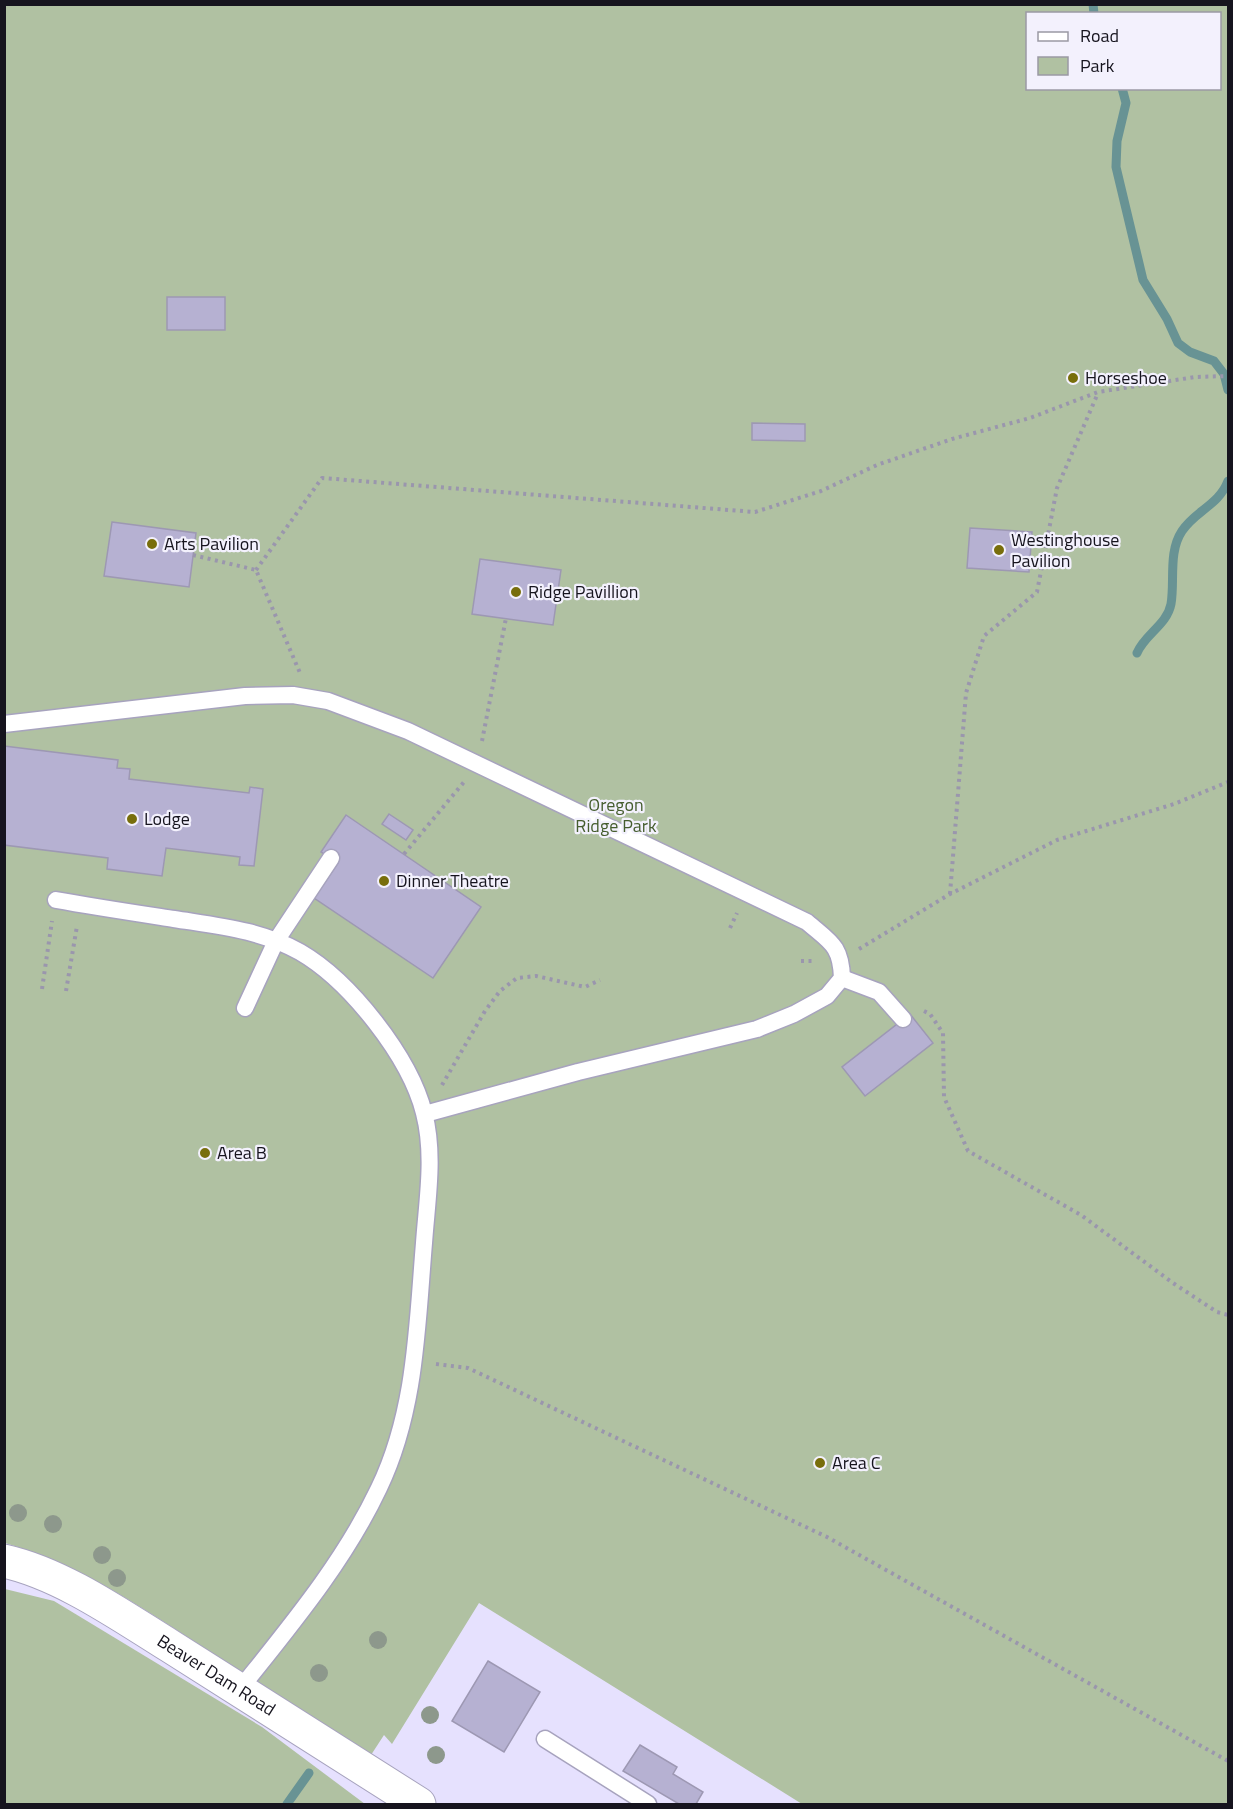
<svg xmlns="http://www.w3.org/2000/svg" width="1233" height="1809" font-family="'Titillium Web',sans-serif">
<rect width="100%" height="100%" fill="#e6e1fe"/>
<g fill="#b0c1a2" fill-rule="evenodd">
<path d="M4,5H1228V1804H802L479,1603L392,1744L384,1735L371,1755C314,1718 256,1681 198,1644C137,1604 75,1563 5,1543ZM1028,14H1220V88H1028Z"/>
<polygon points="5,1589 54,1601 262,1727 365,1804 5,1804"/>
</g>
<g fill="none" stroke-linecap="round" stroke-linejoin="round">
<g stroke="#689394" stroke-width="9">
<polyline points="1093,4 1094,14"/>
<polyline points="1122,88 1126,103 1117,141 1116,167 1143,280 1167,319 1178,343 1190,352 1214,361 1224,374 1228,390"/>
<path d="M1137,653C1145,634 1167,625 1171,604C1175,581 1168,552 1182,531C1195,511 1219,505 1228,481"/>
<polyline points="287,1804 309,1773"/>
</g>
</g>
<g fill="#b6b1d2" stroke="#9d98b3" stroke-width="1.5">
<rect x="167" y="297" width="58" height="33"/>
<polygon points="752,423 805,424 805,441 752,440"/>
<polygon points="112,522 196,533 189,587 104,576"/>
<polygon points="970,528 1032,532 1029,572 967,568"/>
<polygon points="480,559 561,570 553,625 472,614"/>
<polygon points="4,746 118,760 117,768 130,769 129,779 249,793 250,787 263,789 254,866 239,865 240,857 166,848 162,876 107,869 108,858 4,845"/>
<polygon points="389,814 413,830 406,840 382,824"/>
<polygon points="346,815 481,907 433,978 314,898 338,863 321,852"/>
<polygon points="910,1014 933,1043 865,1096 842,1067"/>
<polygon points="488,1661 540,1692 504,1752 452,1721"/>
<polygon points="640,1745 677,1767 673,1774 703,1792 696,1804 679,1804 623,1771"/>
</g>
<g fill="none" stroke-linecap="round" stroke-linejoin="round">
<defs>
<g id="service">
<path d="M4,724L245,696L293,695L328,701L408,731L807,922C830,942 841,945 842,978L827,996L794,1014L757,1029L578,1072L425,1114"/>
<path d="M56,900C95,907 135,913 174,919C218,926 261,930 300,952C350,981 410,1057 424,1113C435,1155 427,1200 424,1243C417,1326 416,1411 379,1488C344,1562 291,1625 240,1689"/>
<polyline points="842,978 879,992 903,1019"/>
<polyline points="245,1008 276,941 331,858"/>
<polyline points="545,1739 648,1804"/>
</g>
<g id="tertiary">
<path id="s1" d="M4,1561C62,1574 120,1615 170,1646C253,1698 336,1751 419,1804"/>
</g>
</defs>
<use href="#service" stroke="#a7a3be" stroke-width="19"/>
<use href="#tertiary" stroke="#a7a3be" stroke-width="35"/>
<g stroke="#9a96ad" stroke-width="4" stroke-dasharray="3 4.5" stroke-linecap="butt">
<polyline points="193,555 256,570 300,673"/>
<polyline points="256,570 322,478 755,512 821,491 877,465 952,439 1030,418 1098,392 1195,377 1228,376"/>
<polyline points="482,741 506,618"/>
<polyline points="404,854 464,782"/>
<polyline points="950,894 966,693 984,636 1037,592 1057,488 1098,393"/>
<polyline points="730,928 737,913"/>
<polyline points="859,949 950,894 1057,840 1174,804 1228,782"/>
<polyline points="801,961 816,961"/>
<polyline points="42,989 52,921"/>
<polyline points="66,991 77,926"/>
<polyline points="924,1011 930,1014 943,1033 944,1097 968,1151 1081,1215 1173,1283 1217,1312 1228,1315"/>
<polyline points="442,1085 485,1011 500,991 517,978 536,976 585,987 600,980"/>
<polyline points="436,1364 468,1368 827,1537 1228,1761"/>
</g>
<use href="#service" stroke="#fff" stroke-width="16"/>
<use href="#tertiary" stroke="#fff" stroke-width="33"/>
</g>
<g fill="#8d988c">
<circle cx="18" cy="1513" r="9"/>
<circle cx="53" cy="1524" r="9"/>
<circle cx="102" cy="1555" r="9"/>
<circle cx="117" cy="1578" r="9"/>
<circle cx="378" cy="1640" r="9"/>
<circle cx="319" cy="1673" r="9"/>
<circle cx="430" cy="1715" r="9"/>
<circle cx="436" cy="1755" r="9"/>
</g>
<g fill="#786e0c" stroke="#f3f1fd" stroke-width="2">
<circle cx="1073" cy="378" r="6"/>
<circle cx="152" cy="544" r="6"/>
<circle cx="999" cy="550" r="6"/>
<circle cx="516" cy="592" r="6"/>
<circle cx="132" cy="819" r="6"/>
<circle cx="384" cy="881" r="6"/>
<circle cx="205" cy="1153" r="6"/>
<circle cx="820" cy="1463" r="6"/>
</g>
<g text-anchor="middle" stroke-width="4.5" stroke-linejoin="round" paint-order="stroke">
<g font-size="18" fill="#16141e" stroke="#f3f1fd" text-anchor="start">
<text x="1085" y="384">Horseshoe</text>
<text x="1011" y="546">Westinghouse<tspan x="1011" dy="21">Pavilion</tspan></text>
<text x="164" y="550">Arts Pavilion</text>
<text x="528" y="598">Ridge Pavillion</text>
<text x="144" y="825">Lodge</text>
<text x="396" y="887">Dinner Theatre</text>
<text x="217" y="1159">Area B</text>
<text x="832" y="1469">Area C</text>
</g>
<g font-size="18" fill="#455d2e" stroke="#f3f1fd">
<text x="616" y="811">Oregon<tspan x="616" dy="21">Ridge Park</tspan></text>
</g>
<g font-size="18" fill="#16141e" stroke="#f3f1fd">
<text dy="6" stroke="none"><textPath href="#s1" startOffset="242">Beaver Dam Road</textPath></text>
</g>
</g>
<rect width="1233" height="1809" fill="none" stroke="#16141e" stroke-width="12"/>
<rect x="1026" y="12" width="195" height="78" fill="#f3f1fd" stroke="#9b99a4" stroke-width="1.5"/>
<rect x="1038" y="32" width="30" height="9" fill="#ffffff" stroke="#9b99a4" stroke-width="1.5"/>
<text x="1080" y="42" font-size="18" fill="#16141e">Road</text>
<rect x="1038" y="57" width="30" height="18" fill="#b0c1a2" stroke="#9b99a4" stroke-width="1.5"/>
<text x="1080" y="72" font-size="18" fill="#16141e">Park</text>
</svg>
